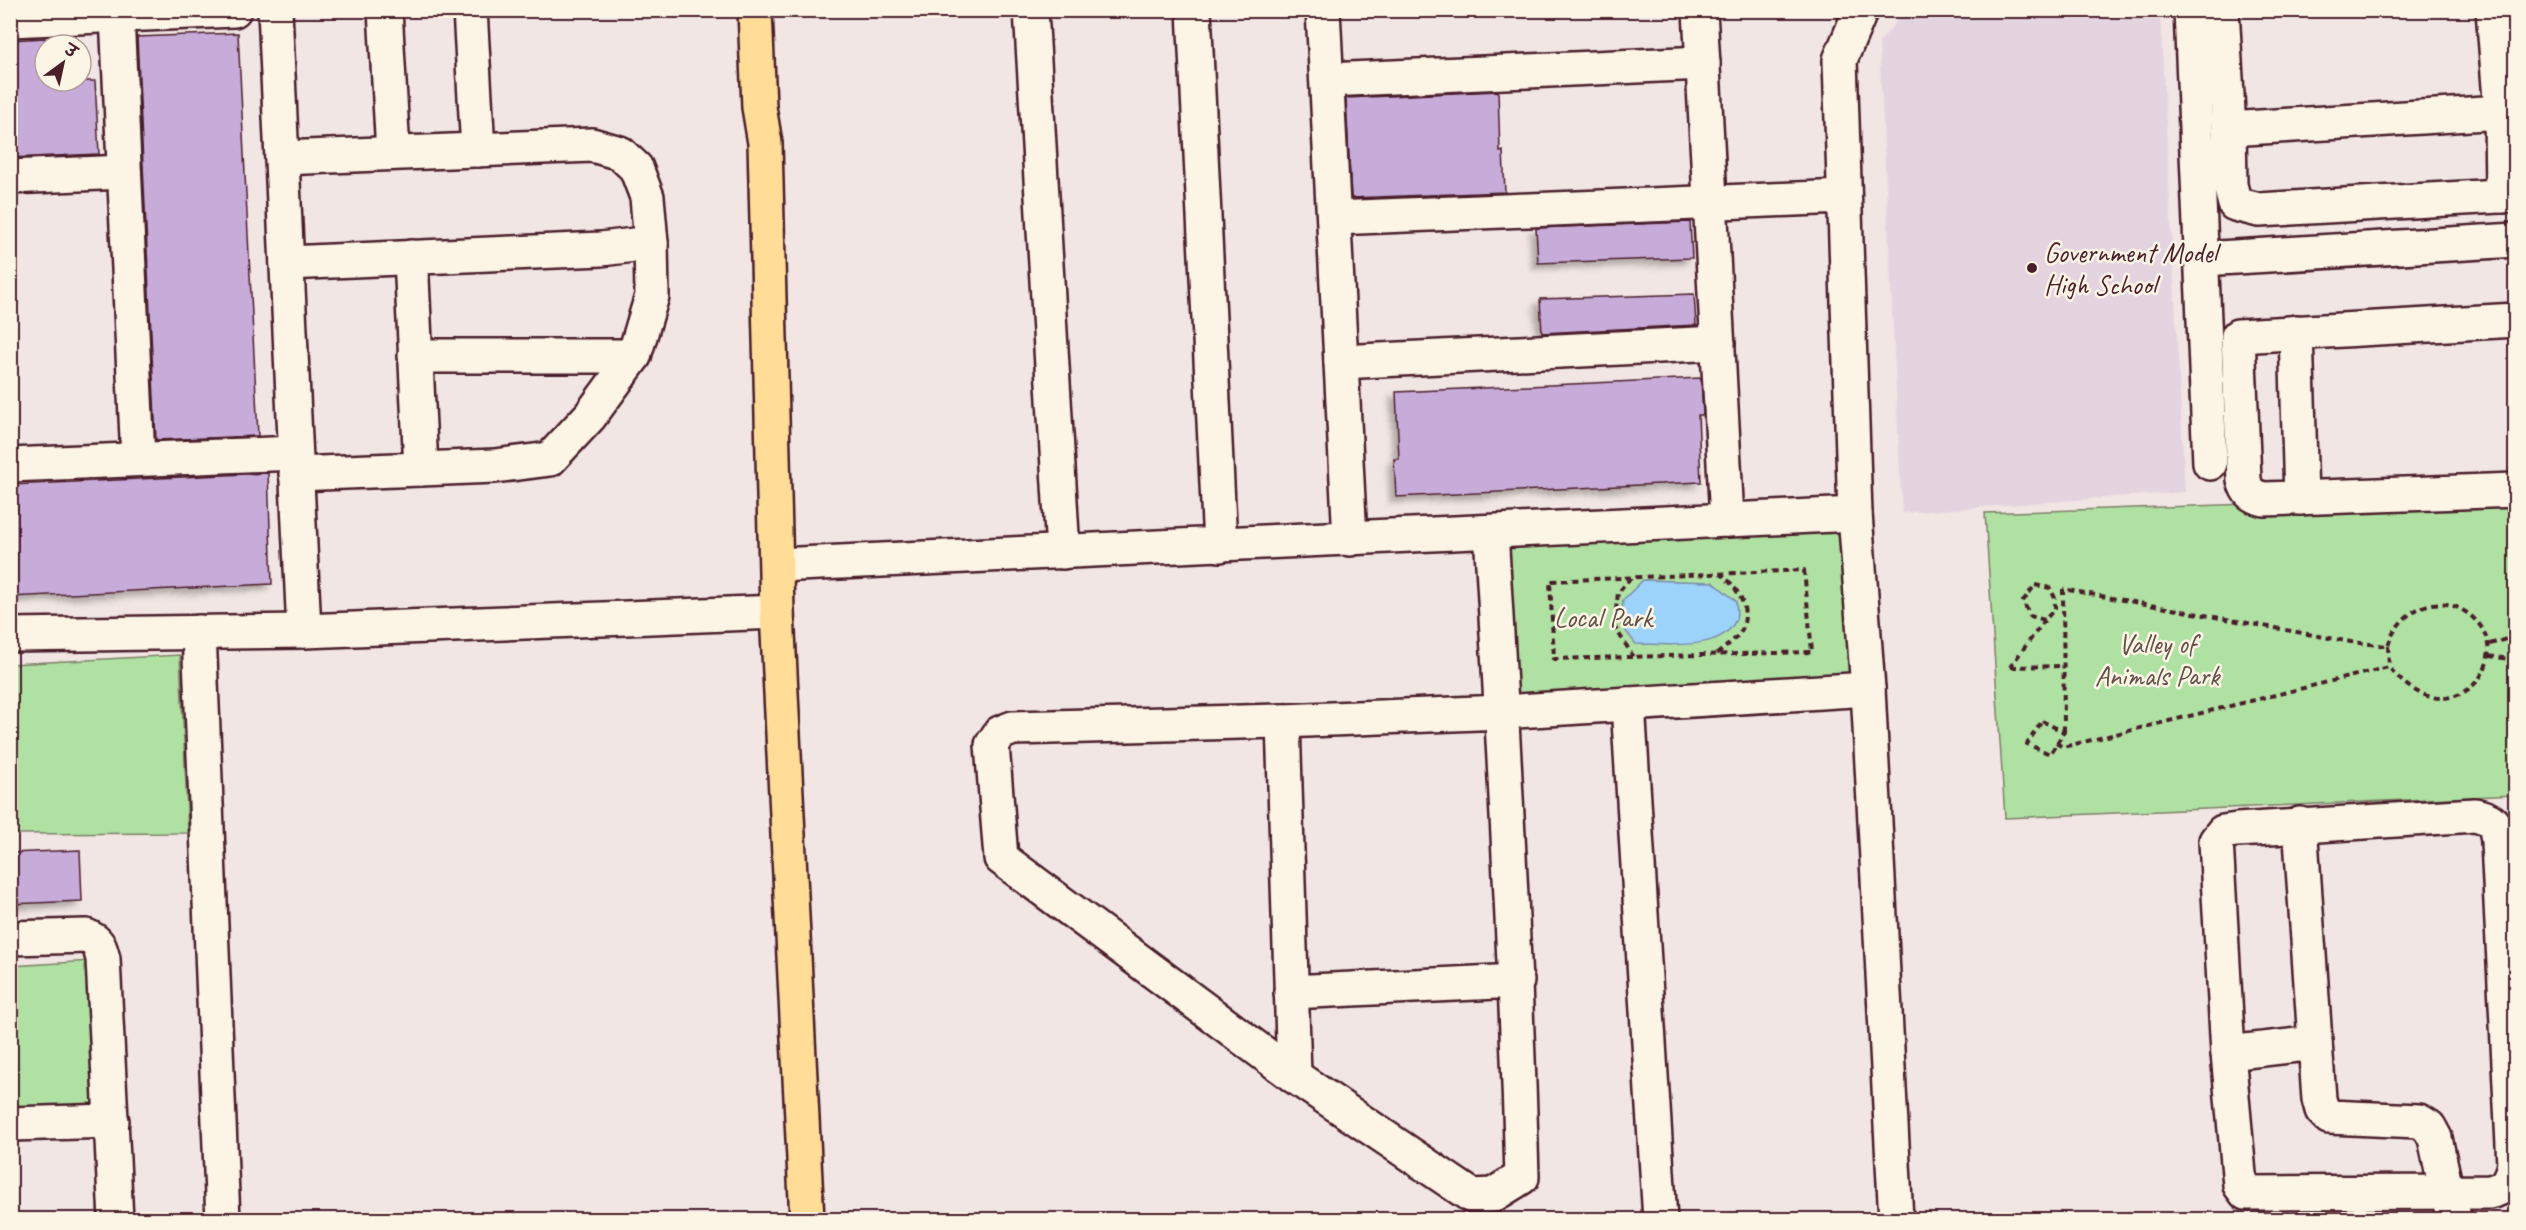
<svg xmlns="http://www.w3.org/2000/svg" width="2526" height="1230" font-family="Caveat,'Playpen Sans Deva',sans-serif">
<defs>
<filter id="shadow"><feDropShadow dx="-5.5" dy="5.5" stdDeviation="3" flood-color="#0004"/></filter>
</defs>
<rect width="100%" height="100%" fill="#f1e6e3"/>
<filter id="ink" filterUnits="userSpaceOnUse"><feTurbulence type="fractalNoise" baseFrequency=".0167" numOctaves="2"/><feDisplacementMap in="SourceGraphic" scale="12" xChannelSelector="R" yChannelSelector="G"/><feConvolveMatrix kernelMatrix="1 2 1 2 8 2 1 2 1" color-interpolation-filters="sRGB"/></filter>
<g filter="url(#ink)">
<polygon fill="#e4d4e0" points="1905,10 2160,11 2185,492 1902,513 1879,43"/>
<g fill="#afe1a2" stroke="#7c8066" stroke-width="1.5">
<polygon points="2515,495 2515,795 2005,818 1985,513"/>
<polygon points="1847,530 1856,682 1513,700 1507,542"/>
<polygon points="180,655 188,833 11,834 11,664"/>
<polygon points="91,961 96,1108 11,1106 11,966"/>
</g>
<path fill="#9cd3fb" stroke="#7b8ba8" stroke-width="1.5" d="M1643,580L1713,582L1736,601C1736,606 1738,614 1736,619C1724,652 1665,644 1636,644L1621,625L1623,600Z"/>
<g fill="#c7abd9" stroke="#4a1f2b" stroke-width="1.5" filter="url(#shadow)">
<polygon points="238,33 258,436 156,440 137,37"/>
<polygon points="45,38 45,81 95,81 99,154 10,158 10,40"/>
<polygon points="1498,91 1500,152 1503,151 1505,192 1351,198 1346,98"/>
<polygon points="1690,222 1692,258 1538,263 1536,228"/>
<polygon points="1694,294 1696,325 1542,333 1540,299"/>
<polygon points="1701,378 1703,415 1698,415 1701,482 1396,497 1394,459 1399,459 1396,392"/>
<polygon points="268,473 272,584 10,597 10,485"/>
<polygon points="80,850 82,901 10,904 10,853"/>
</g>
<g fill="none" stroke-linecap="round" stroke-linejoin="round">
<defs>
<g id="minor">
<polyline points="275,10 304,631"/>
<polyline points="385,10 393,153"/>
<polyline points="470,10 478,150"/>
<polyline points="1031,10 1063,552"/>
<polyline points="1194,10 1220,545"/>
<polyline points="1323,10 1350,539"/>
<polyline points="1700,10 1727,520"/>
<polyline points="1861,10 1840,60 1855,514 1868,689 1896,1220"/>
<polyline points="2191,10 2210,463"/>
<polyline points="2222,10 2229,129 2501,112"/>
<polyline points="2493,10 2501,112 2502,196"/>
<polyline points="117,16 138,459"/>
<polyline points="10,20 234,10"/>
<polyline points="1327,80 1703,63"/>
<polyline points="2229,129 2230,185 2235,204 2259,210 2516,195"/>
<polyline points="282,158 592,145 620,153 636,168 647,197 651,243 652,296 634,356 590,416 550,459 495,466 296,474"/>
<polyline points="10,177 124,172"/>
<polyline points="1334,218 1844,197"/>
<polyline points="411,257 421,469"/>
<polyline points="2202,259 2516,240"/>
<polyline points="287,263 601,249 651,243"/>
<path d="M2516,320L2238,336L2244,480C2247,492 2251,496 2264,499L2516,490"/>
<polyline points="2296,332 2301,498"/>
<polyline points="415,356 634,356"/>
<polyline points="1341,362 1718,343"/>
<polyline points="10,465 295,453"/>
<path d="M1491,532C1504,747 1516,962 1522,1177L1493,1195L1472,1196L1294,1076L1001,858L992,745L1000,733L1013,728L1283,721L1502,712L1868,689"/>
<polyline points="777,565 1855,514"/>
<polyline points="199,632 223,1220"/>
<polyline points="10,635 304,631 777,612"/>
<polyline points="1628,704 1660,1220"/>
<polyline points="1283,721 1294,1076"/>
<path d="M2475,815C2494,820 2496,823 2498,842L2514,1165C2510,1180 2506,1189 2489,1192L2246,1193L2240,1185L2228,1053L2216,841L2223,832L2237,830Z"/>
<polyline points="2300,824 2319,1099 2322,1110 2329,1117 2419,1121 2429,1127 2435,1138 2447,1194 2455,1220"/>
<path d="M10,938L86,936C99,941 100,947 103,959L116,1220"/>
<polyline points="1291,992 1517,981"/>
<polyline points="2228,1053 2315,1043"/>
<polyline points="10,1124 112,1121"/>
</g>
<polyline id="major" points="755,10 759,107 765,143 777,612 807,1220"/>
</defs>
<use href="#minor" stroke="#4a1f2b" stroke-width="38"/>
<use href="#major" stroke="#4a1f2b" stroke-width="38"/>
<g stroke="#4a1f2b" stroke-width="4" stroke-dasharray="6 4.5" stroke-linecap="butt">
<polygon points="1804,570 1812,652 1554,659 1550,581"/>
<polyline points="1631,578 1618,593 1614,626 1633,656"/>
<polygon points="2035,585 2050,588 2055,598 2055,608 2045,620 2030,616 2023,601"/>
<polyline points="2063,589 2064,732"/>
<polyline points="2490,644 2516,636"/>
<polyline points="2388,646 2389,667"/>
<path d="M1717,654C1725,647 1739,638 1743,627C1750,606 1736,586 1721,574"/>
<polyline points="2489,656 2516,660"/>
<polyline points="2010,667 2045,620"/>
<polyline points="2011,667 2062,666"/>
<polygon points="2042,721 2064,732 2050,754 2027,744"/>
<path d="M2056,743L2063,747L2389,667C2451,746 2526,654 2467,613C2455,605 2443,601 2428,605C2409,610 2393,627 2388,646L2351,642L2063,589"/>
</g>
<use href="#minor" stroke="#fcf5e5" stroke-width="33"/>
<use href="#major" stroke="#ffdd96" stroke-width="33"/>
</g>
</g>
<circle fill="#4a1f2b" stroke="#fcf5e5" stroke-width="2" cx="2032" cy="268" r="6"/>
<g text-anchor="middle" stroke-width="5" stroke-linejoin="round" paint-order="stroke">
<g font-size="28" fill="#4a1f2b" stroke="#fcf5e5" text-anchor="start">
<text x="2044" y="262">Government Model<tspan x="2044" dy="32">High School</tspan></text>
</g>
<g font-size="28" fill="#635049" stroke="#fcf5e5">
<text x="1603" y="627">Local Park</text>
<text x="2157" y="653">Valley of<tspan x="2157" dy="32">Animals Park</tspan></text>
</g>
</g>
<rect width="2526" height="1230" fill="none" stroke="#fcf5e5" stroke-width="36"/>
<rect x="18" y="18" width="2490" height="1194" fill="none" stroke="#4a1f2b" stroke-width="2" filter="url(#ink)"/>
<g transform="translate(63 63) rotate(33)"><circle r="28" fill="#fcf5e5" stroke="#b59f9b" stroke-width="1.5"/>
<path d="M0-4.5L10 22L0 15L-10 22Z" fill="#4a1f2b"/>
<text y="-9" font-size="16" font-weight="bold" text-anchor="middle" fill="#4a1f2b">उ</text>
</g>
</svg>
